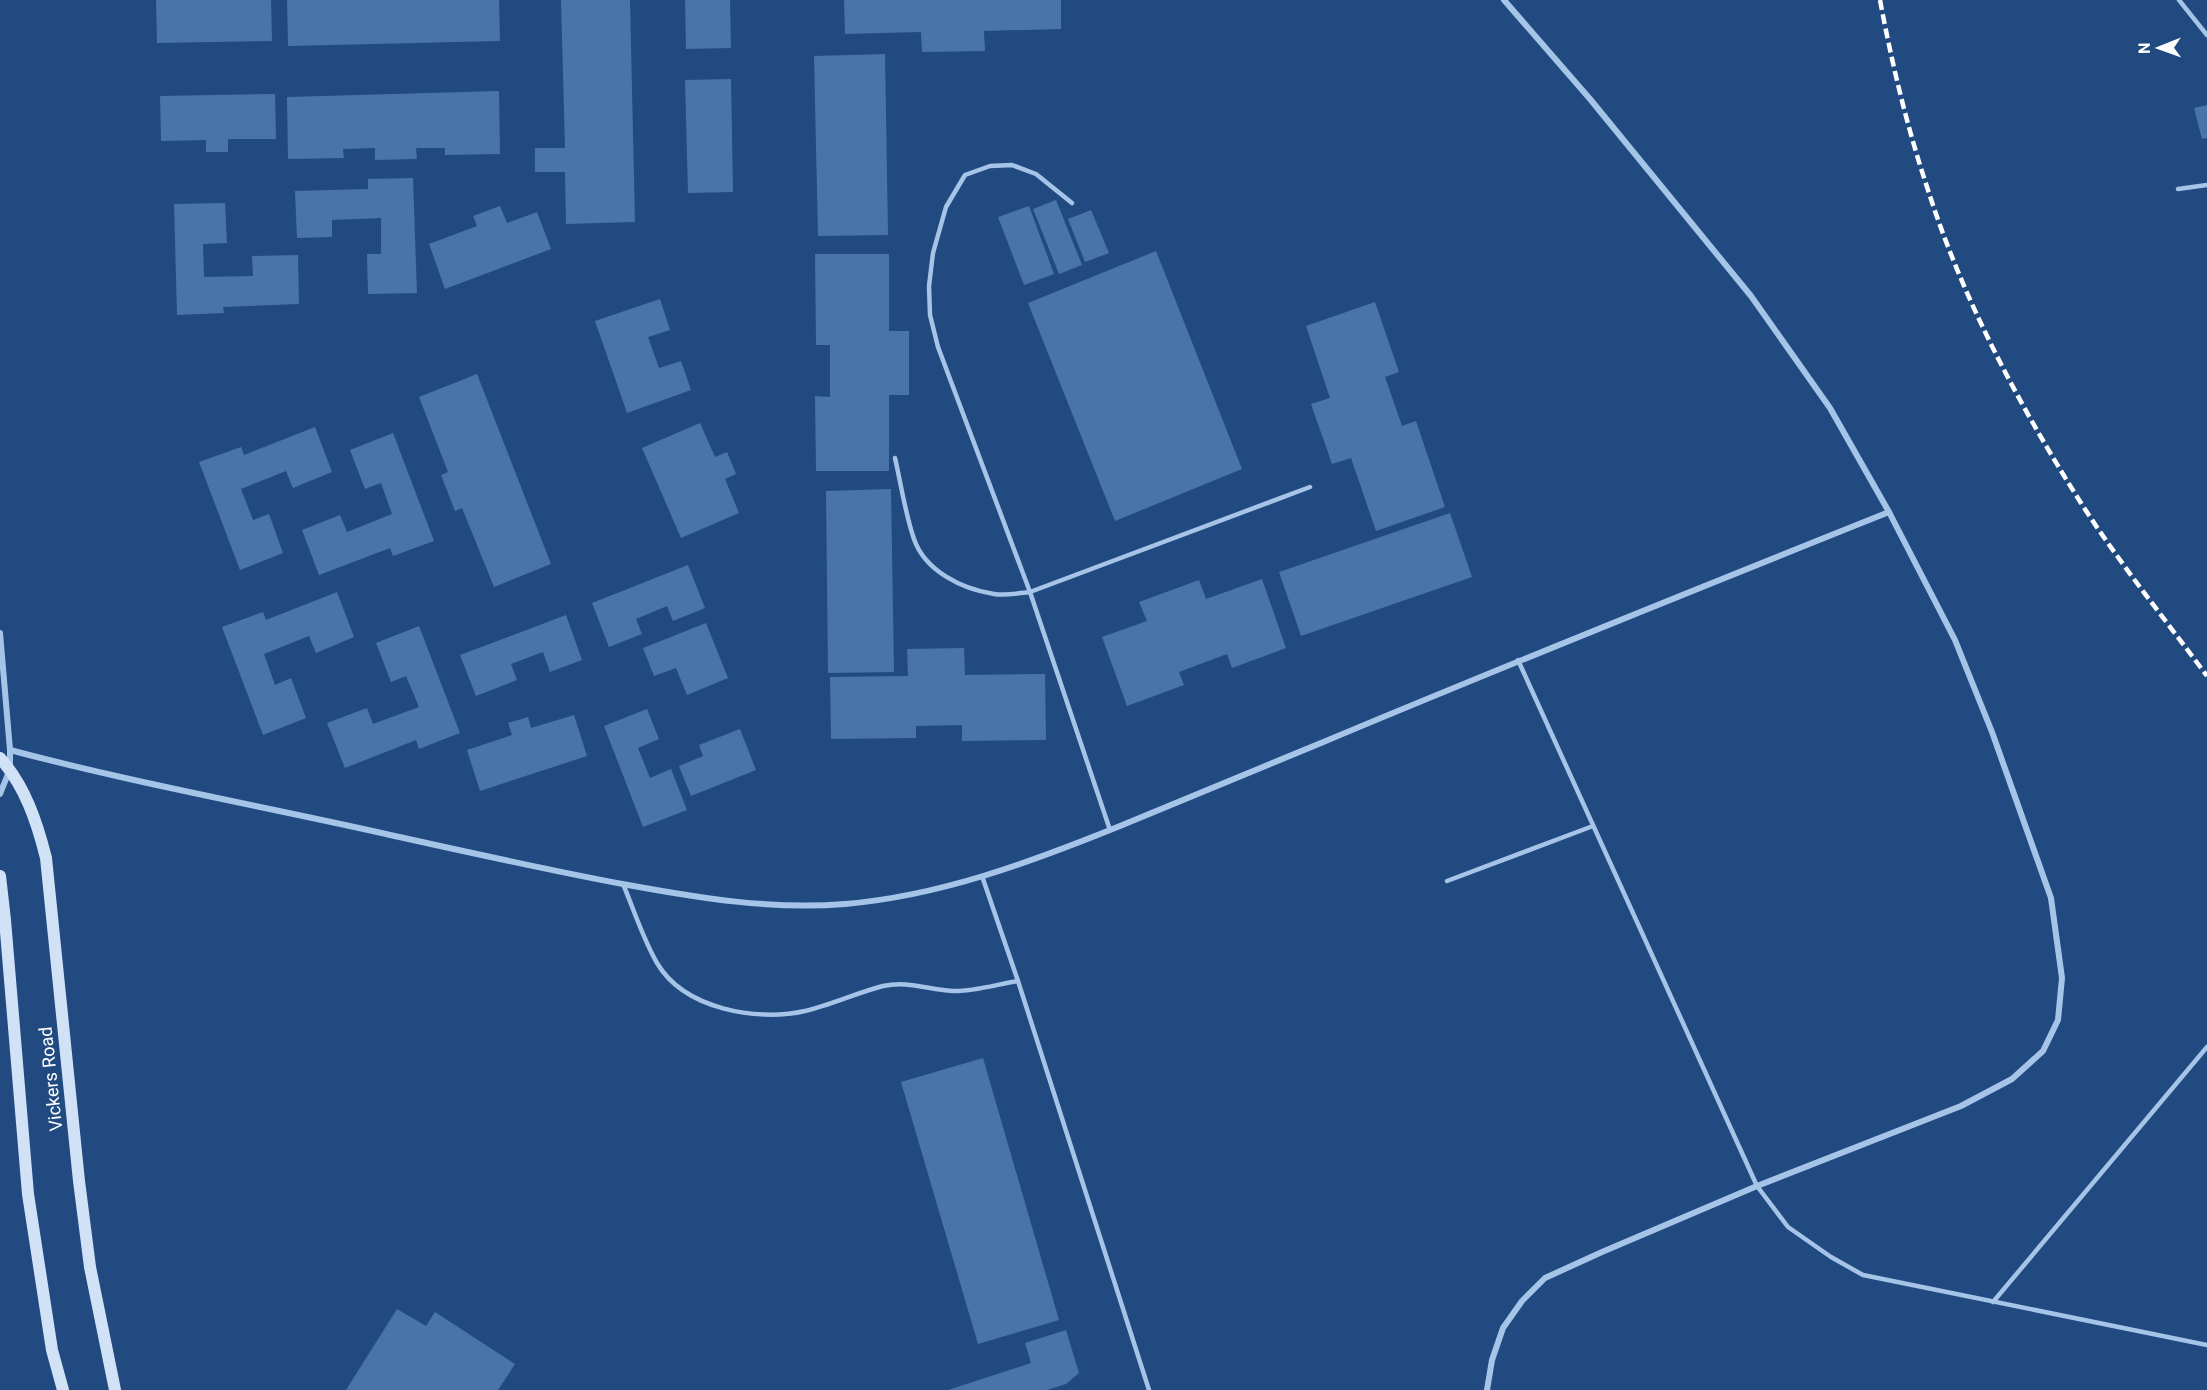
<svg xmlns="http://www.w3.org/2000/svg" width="2207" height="1390" font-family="Roboto,sans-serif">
<rect width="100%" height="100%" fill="#214a81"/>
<g fill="#4974aa">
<polygon points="156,0 271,0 272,41 157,43"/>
<polygon points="287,0 499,0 500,41 288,46"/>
<polygon points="561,0 630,0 635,222 566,224 565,172 535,172 535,148 565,148"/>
<polygon points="685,0 730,0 731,48 686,49"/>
<polygon points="844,0 1061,0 1061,29 984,31 985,51 922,52 921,32 845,34"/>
<polygon points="885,54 888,235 818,236 814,56"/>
<polygon points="731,79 733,192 688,193 685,80"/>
<polygon points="499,91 500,154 445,155 445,148 416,148 417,159 375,160 375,148 343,149 344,158 288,159 287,97"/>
<polygon points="275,94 276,139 228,139 228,152 206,152 206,140 161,141 160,96"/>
<polygon points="2207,105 2207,138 2202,139 2194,108"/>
<polygon points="413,178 417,293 368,294 367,254 381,254 381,218 332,220 332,237 297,238 295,191 368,189 368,179"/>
<polygon points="1056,200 1082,265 1059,274 1033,209"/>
<polygon points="225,203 227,243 203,244 204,277 253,276 252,256 298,255 299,304 223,307 224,313 177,315 174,204"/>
<polygon points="500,206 507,223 537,212 551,249 445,289 429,244 477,226 473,216"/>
<polygon points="1029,206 1054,274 1024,285 998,217"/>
<polygon points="1091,210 1109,253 1085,262 1068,219"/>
<polygon points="1156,251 1242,469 1115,521 1028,303"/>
<polygon points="815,254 889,254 889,331 909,331 909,395 889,395 889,471 816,471 815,396 830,397 830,345 816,345"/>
<polygon points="660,299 670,330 648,337 659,368 681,361 691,390 627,413 595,321"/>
<polygon points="1375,302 1399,372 1385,377 1402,426 1416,421 1445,507 1376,531 1351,458 1332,464 1311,404 1330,398 1306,326"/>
<polygon points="477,374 551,564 494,587 462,508 455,511 441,475 448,472 419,397"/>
<polygon points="700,423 715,457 727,452 736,474 725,479 739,513 681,538 642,448"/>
<polygon points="315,427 332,472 293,488 286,471 241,489 253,520 269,514 283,553 240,570 199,462 241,447 244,455"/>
<polygon points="393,433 434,541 393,556 390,548 319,575 302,530 340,515 347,532 392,514 381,483 365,489 350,450"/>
<polygon points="891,489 894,672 828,673 826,491"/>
<polygon points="1450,513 1472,577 1301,636 1279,572"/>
<polygon points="688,565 705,608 673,621 667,606 636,619 642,634 609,647 592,603"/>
<polygon points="1262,579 1286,648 1232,668 1227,654 1179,672 1184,685 1127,706 1102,637 1147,621 1139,602 1199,580 1206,599"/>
<polygon points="337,592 354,637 316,653 309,636 264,654 275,685 291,678 306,718 263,735 222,627 263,612 266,620"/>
<polygon points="566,615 582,660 550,672 543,652 511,664 517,680 476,696 460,655"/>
<polygon points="706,623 728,678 687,695 676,668 654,676 643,648"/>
<polygon points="419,626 460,733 419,749 416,740 345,768 327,723 367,708 373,724 419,707 406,676 391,682 376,643"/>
<polygon points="964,648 965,675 1045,674 1046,740 962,741 962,725 916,726 916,738 831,739 830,677 908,676 907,649"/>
<polygon points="647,709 659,739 638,748 650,778 671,769 687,810 643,827 604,726"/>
<polygon points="574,715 587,756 480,791 467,750 512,735 508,723 528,717 531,728"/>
<polygon points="740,729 756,770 691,796 679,766 703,756 699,745"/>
<polygon points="983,1058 1059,1320 978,1344 901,1082"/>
<polygon points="397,1309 426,1326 435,1312 515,1364 498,1390 346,1390"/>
<polygon points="1066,1330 1079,1373 1066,1384 1047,1390 948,1390 1031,1363 1025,1343"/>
</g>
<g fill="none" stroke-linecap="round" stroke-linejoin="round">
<g stroke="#a6c4e8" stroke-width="4.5">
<polyline points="2179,0 2207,35"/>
<polyline points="2178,189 2207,185"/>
<polyline points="1072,203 1036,174 1012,165 990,166 965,175 946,207 933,253 929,286 930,315 938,347 1030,592 1110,830"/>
<path d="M895,458C901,484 905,513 914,539C925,571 962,589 994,594C1005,596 1019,593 1030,592L1310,487"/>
<polyline points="1518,660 1757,1186 1788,1227 1831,1257 1863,1275 2207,1345"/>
<polyline points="982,876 1018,981 1149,1390"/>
<polyline points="1447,881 1593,826"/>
<path d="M623,884C634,910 643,939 657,963C684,1009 757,1022 805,1011C831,1005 856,993 883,986C910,980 930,991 955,991C976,991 998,984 1018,981"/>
<polyline points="1993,1302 2207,1047"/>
</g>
<g stroke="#a6c4e8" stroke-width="6">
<polyline points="0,633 10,750 10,769 0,794"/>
<path d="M10,750C134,783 261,806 386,834C467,852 547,870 628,885C699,898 772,910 845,904C940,896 1031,862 1120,826C1187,799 1254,771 1321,743C1509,664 1699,588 1889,512"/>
<polyline points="1487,1390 1492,1360 1503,1328 1522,1301 1545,1278 1602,1252 1757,1186 1961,1106 2012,1079 2043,1051 2058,1020 2062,978 2051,898 1992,732 1955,640 1889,512 1830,408 1751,296 1590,99 1504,0"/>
</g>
<g stroke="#d1e1f6" stroke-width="12">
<path d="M0,758C25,786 37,822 46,858L79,1181L90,1267L115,1390"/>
<polyline points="0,876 5,920 28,1194 52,1350 63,1390"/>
</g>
<path stroke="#fff" stroke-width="4.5" stroke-dasharray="10 4.5" stroke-linecap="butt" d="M1880,0C1892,64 1907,127 1928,190C1963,300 2019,405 2081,503C2120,564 2165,619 2207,676"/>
</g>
<g text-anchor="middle" stroke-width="6" stroke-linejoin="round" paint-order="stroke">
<g font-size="18" fill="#fff" stroke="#214a81">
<text transform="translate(51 1079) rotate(-96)" y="6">Vickers Road</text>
</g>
</g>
<g transform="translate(2159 48) rotate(269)" stroke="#214a81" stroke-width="4.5" paint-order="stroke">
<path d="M0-4.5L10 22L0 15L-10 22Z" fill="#ffffff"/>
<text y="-9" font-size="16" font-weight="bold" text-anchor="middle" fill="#ffffff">N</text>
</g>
</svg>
